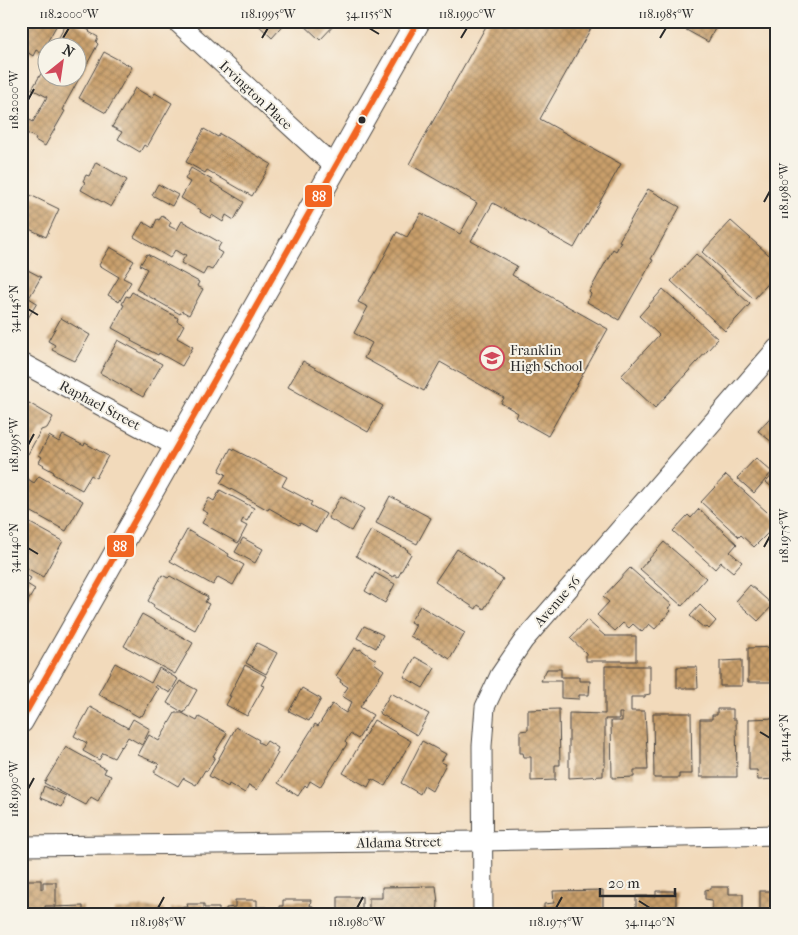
<svg xmlns="http://www.w3.org/2000/svg" width="798" height="935" font-family="'IM FELL French Canon',serif">
<defs>
<pattern id="building-cross-hatch" width="8" height="8" patternUnits="userSpaceOnUse" patternTransform="scale(1.25)"><rect width="8" height="8" fill="#c99f6b"/><path d="M0 0l8 8M0 8l8-8" fill="none" stroke="#a38258"/></pattern>
</defs>
<rect width="100%" height="100%" fill="#f7f3e8"/>
<filter id="ink" filterUnits="userSpaceOnUse"><feTurbulence type="fractalNoise" baseFrequency=".02" numOctaves="2"/><feDisplacementMap in="SourceGraphic" scale="10" xChannelSelector="R" yChannelSelector="G"/><feConvolveMatrix kernelMatrix="1 2 1 2 8 2 1 2 1" color-interpolation-filters="sRGB"/></filter>
<filter id="wash" filterUnits="userSpaceOnUse"><feTurbulence type="fractalNoise" baseFrequency=".0096" numOctaves="4" result="noise"/><feDisplacementMap in="SourceGraphic" scale="20" xChannelSelector="R" yChannelSelector="G"/><feGaussianBlur stdDeviation="1.12" result="paint"/><feColorMatrix in="noise" values="0 0 0 0 0 0 0 0 0 0 0 0 0 0 0 0 0 1.4 0 .05"/><feComposite in="paint" operator="in"/></filter>
<g filter="url(#wash)">
<rect width="100%" height="100%" fill="#f2dabb"/>
<g id="blocks">
<g fill="url(#building-cross-hatch)">
<polygon points="21,21 59,21 41,53 36,50 33,56 24,50 21,55"/>
<polygon points="68,21 73,21 90,31 89,32 98,37 96,42 98,44 64,106 65,106 63,110 65,111 45,146 35,140 36,138 21,130 21,125 26,117 33,122 47,97 32,89 45,67 43,66 48,58 48,78 78,78 78,48 53,48"/>
<polygon points="254,21 287,21 272,38"/>
<polygon points="300,21 338,21 320,40"/>
<polygon points="489,21 595,21 540,119 621,164 574,248 493,203 471,241 517,266 512,275 608,329 548,436 516,418 518,413 501,403 504,398 440,362 424,391 364,358 372,343 354,333 368,307 358,302 377,270 397,232 407,237 421,213 460,234 477,203 409,164"/>
<polygon points="670,21 719,21 708,42"/>
<polygon points="104,52 132,67 106,113 79,98"/>
<polygon points="135,88 152,98 155,93 172,103 147,147 144,145 140,152 118,139 122,132 112,127"/>
<polygon points="204,129 218,137 220,134 271,164 252,196 207,170 205,173 186,162"/>
<polygon points="96,162 127,180 111,207 81,190 85,182 83,181 86,175 89,176"/>
<polygon points="191,168 212,180 211,182 244,202 234,220 226,215 223,222 212,215 210,218 200,212 201,210 181,198 190,182 185,179"/>
<polygon points="158,184 178,195 172,206 152,195"/>
<polygon points="648,189 680,207 651,259 653,260 619,320 587,302 591,294 589,292 613,249 616,251 621,242 619,241"/>
<polygon points="24,192 59,209 46,237 21,225 21,197"/>
<polygon points="162,216 171,222 169,226 177,230 182,221 221,243 217,250 222,253 212,270 207,268 203,275 181,263 186,255 184,254 183,255 175,250 170,258 134,237 143,222 153,228 157,219 159,220"/>
<polygon points="731,221 777,262 777,274 754,299 702,252"/>
<polygon points="110,247 134,261 123,278 131,282 119,302 108,295 119,277 99,265"/>
<polygon points="147,254 199,282 197,286 203,289 189,315 182,311 180,314 136,289 147,269 140,265"/>
<polygon points="696,254 750,304 725,331 671,281"/>
<polygon points="24,268 41,277 29,298 37,303 25,323 21,321 21,271"/>
<polygon points="663,289 718,339 655,408 621,376 659,335 639,316"/>
<polygon points="132,292 178,318 177,321 184,325 177,338 193,347 182,366 159,353 158,355 131,341 132,339 112,328 124,305 122,304 126,296 129,297"/>
<polygon points="61,318 90,335 75,361 52,350 55,345 48,341"/>
<polygon points="118,340 162,364 143,397 100,373"/>
<polygon points="303,361 383,406 368,432 288,387"/>
<polygon points="22,399 53,417 47,428 41,430 28,454 21,451"/>
<polygon points="777,410 777,446 758,431"/>
<polygon points="63,435 84,446 85,443 108,456 96,478 91,475 82,490 53,474 54,472 43,466 44,465 39,462 42,457 39,455 49,436 59,442"/>
<polygon points="231,448 287,477 282,486 312,502 310,505 326,514 316,532 300,523 299,525 269,508 268,510 220,483 226,474 219,471"/>
<polygon points="756,458 772,472 754,493 737,478"/>
<polygon points="777,470 777,492 766,482"/>
<polygon points="726,475 777,521 777,524 754,547 741,535 739,537 701,502"/>
<polygon points="39,476 83,501 66,531 21,506 23,502 21,501 21,491 28,479 34,483"/>
<polygon points="220,490 254,508 247,521 243,519 241,523 247,526 238,543 202,523 208,513 202,510 209,498 214,501"/>
<polygon points="341,496 364,509 351,531 328,518"/>
<polygon points="390,496 431,518 417,544 376,523"/>
<polygon points="699,509 737,544 730,552 742,562 733,572 721,562 715,569 673,531 688,515 691,518"/>
<polygon points="21,518 63,541 43,577 21,565"/>
<polygon points="187,530 229,554 228,556 244,565 233,585 218,577 213,585 170,561"/>
<polygon points="371,530 408,550 407,551 411,554 398,577 394,575 393,577 356,556"/>
<polygon points="243,538 263,549 255,563 235,552"/>
<polygon points="664,542 706,578 682,606 640,569"/>
<polygon points="457,549 503,579 484,609 478,605 476,609 435,582"/>
<polygon points="630,568 672,605 668,608 671,611 655,629 649,624 642,632 633,624 629,628 623,623 615,631 597,615 609,602 603,597"/>
<polygon points="21,572 31,578 27,584 35,589 24,608 21,606"/>
<polygon points="375,573 395,584 385,603 365,591"/>
<polygon points="162,575 168,578 170,576 208,597 205,602 209,604 195,630 153,607 154,605 148,601"/>
<polygon points="750,585 773,605 758,621 736,601"/>
<polygon points="700,605 716,621 709,629 707,627 704,628 690,616"/>
<polygon points="420,606 465,633 450,659 410,636 416,625 410,622"/>
<polygon points="142,614 193,643 175,674 124,646"/>
<polygon points="587,620 605,636 636,636 636,661 586,661 586,653 570,638"/>
<polygon points="364,626 383,635 376,648 357,638"/>
<polygon points="257,643 277,653 266,674 246,663"/>
<polygon points="777,647 777,688 775,688 775,682 748,682 748,648"/>
<polygon points="354,648 359,650 360,649 376,660 374,663 384,670 360,707 373,715 358,739 350,734 345,742 347,744 320,787 310,781 307,787 305,785 298,796 278,783 315,724 318,726 332,704 346,713 352,702 342,696 348,687 340,682 341,680 336,676"/>
<polygon points="415,657 435,668 423,688 404,677"/>
<polygon points="742,660 742,686 720,686 720,661"/>
<polygon points="115,663 151,683 159,668 178,679 170,693 156,685 155,687 158,689 142,716 140,715 139,717 98,694"/>
<polygon points="245,665 266,676 261,685 264,686 247,716 226,705 231,696 229,696"/>
<polygon points="605,666 650,666 650,694 645,695 645,697 631,697 631,711 645,711 648,770 634,770 634,777 612,778 611,721 622,721 622,713 619,713 619,719 605,719 605,767 603,767 603,776 569,778 569,713 605,714"/>
<polygon points="677,667 697,667 698,688 677,688"/>
<polygon points="547,669 561,669 561,677 579,677 579,681 590,681 589,695 579,695 579,699 561,698 561,681 541,681"/>
<polygon points="180,681 197,690 184,713 167,703"/>
<polygon points="302,688 321,699 309,721 289,711"/>
<polygon points="391,693 429,714 417,735 379,713"/>
<polygon points="90,707 128,728 133,719 150,729 142,745 128,737 122,747 121,746 114,758 103,753 99,760 83,751 87,743 74,736"/>
<polygon points="559,709 560,765 555,765 555,780 531,781 531,757 524,757 523,753 520,753 520,731 528,730 528,710"/>
<polygon points="717,709 733,709 733,719 736,719 737,777 700,777 700,719 712,719 712,715 717,715"/>
<polygon points="175,713 182,713 197,721 199,717 227,733 213,756 215,757 207,771 205,770 196,785 183,778 178,786 154,772 159,764 138,755 149,735 159,741"/>
<polygon points="653,713 691,713 692,774 679,774 679,778 654,778"/>
<polygon points="777,718 777,779 758,780 757,770 749,770 749,719"/>
<polygon points="374,720 411,741 385,786 372,779 368,787 343,773"/>
<polygon points="236,727 259,740 258,742 264,745 267,741 278,748 276,752 278,753 257,790 249,785 245,793 229,784 228,787 209,776"/>
<polygon points="422,741 446,754 441,762 446,764 432,791 424,786 420,794 401,783"/>
<polygon points="66,747 106,769 104,773 111,776 98,801 91,797 86,805 44,783"/>
<polygon points="44,786 66,796 62,807 40,798"/>
<polygon points="21,880 41,880 41,889 43,889 43,882 56,882 56,906 45,906 45,910 54,911 54,907 83,906 83,914 21,914"/>
<polygon points="436,886 438,903 437,914 369,914 369,898 382,898 382,887"/>
<polygon points="711,887 729,887 729,894 743,894 743,914 712,914 712,900 705,899 705,890 711,889"/>
<polygon points="603,890 603,910 607,910 607,914 544,914 544,904 554,903 553,891"/>
<polygon points="656,891 676,891 676,914 636,914 636,896 656,896"/>
<rect x="760" y="891" width="17" height="23"/>
<rect x="338" y="897" width="24" height="17"/>
<polygon points="235,900 257,900 257,907 266,907 266,914 226,914 226,908 235,907"/>
<polygon points="283,900 311,900 310,906 313,906 313,914 280,914 280,906 283,906"/>
<polygon points="187,904 204,904 204,908 219,908 219,914 171,914 171,908 188,907"/>
<polygon points="131,907 164,908 164,914 114,914 114,909 131,909"/>
</g>
</g>
</g>
<g filter="url(#ink)">
<use href="#blocks" fill-opacity="0" stroke="#494541" stroke-width="1"/>
<g fill="none" stroke-linecap="round" stroke-linejoin="round">
<defs>
<g id="minor">
<polyline points="176,21 336,168"/>
<polyline points="24,364 177,447"/>
<polyline points="21,846 482,841 777,835"/>
<polyline points="483,914 482,746 485,707 500,675 524,640 777,348"/>
</g>
<polyline id="tertiary" points="21,721 418,21"/>
</defs>
<use href="#minor" stroke="#494541" stroke-width="21"/>
<use href="#tertiary" stroke="#494541" stroke-width="26"/>
<use href="#minor" stroke="#fff" stroke-width="19"/>
<use href="#tertiary" stroke="#fff" stroke-width="24"/>
<defs>
<polyline id="bus-1" points="21,721 418,21"/>
</defs>
<use href="#bus-1" stroke="#f7f3e8" stroke-width="10"/>
<use href="#bus-1" stroke="#f26522" stroke-width="6"/>
</g>
</g>
<path fill="none" stroke="#2b2b2b" stroke-width="2" d="M369,28L379,34M63,38L69,28M262,38L268,28M461,38L467,28M660,38L666,28M28,100L34,89M764,202L770,191M28,309L38,315M28,445L34,434M764,547L770,536M28,548L38,554M760,732L770,738M28,789L34,778M639,901L650,908M158,908L164,897M357,908L363,897M556,908L562,897"/>
<defs>
<symbol id="school-ring" viewBox="-11 -11 22 22"><circle r="9.5" fill="#f7f3e8" stroke="#d1495b" stroke-width="1.5"/><path d="M0-5L7-2L0 1L-7-2ZM-4 1L0 2.5L4 1V4Q0 6-4 4Z" fill="#d1495b"/></symbol>
</defs>
<g fill-rule="evenodd">
<use href="#school-ring" x="478" y="344" width="28" height="28"/>
</g>
<circle fill="#2b2b2b" stroke="#f7f3e8" stroke-width="2" cx="362" cy="120" r="4.5"/>
<g text-anchor="middle" stroke-width="4" stroke-linejoin="round" paint-order="stroke">
<g font-size="14" fill="#2b2b2b" stroke="#f7f3e8">
<text transform="translate(256 95) rotate(43)" y="5">Irvington Place</text>
<text transform="translate(100 405) rotate(28)" y="5">Raphael Street</text>
<text transform="translate(557 601) rotate(-49)" y="5">Avenue 56</text>
<text transform="translate(399 842) rotate(-1)" y="5">Aldama Street</text>
</g>
<g font-size="14" fill="#2b2b2b" stroke="#f7f3e8" text-anchor="start">
<text x="510" y="355">Franklin<tspan x="510" dy="16">High School</tspan></text>
</g>
</g>
<g stroke="#f7f3e8" stroke-width="2">
<rect x="304" y="184" width="29" height="24" rx="5" fill="#f26522"/>
<rect x="106" y="534" width="29" height="24" rx="5" fill="#f26522"/>
</g>
<g font-size="14" text-anchor="middle" font-weight="bold" fill="#fff">
<text x="319" y="201">88</text>
<text x="120" y="551">88</text>
</g>
<rect width="798" height="935" fill="none" stroke="#f7f3e8" stroke-width="55"/>
<g transform="translate(62 62) rotate(30)"><circle r="24" fill="#f7f3e8" stroke="#a5a39c"/>
<path d="M0-4L9 19L0 12L-9 19Z" fill="#d1495b"/>
<text y="-8" font-size="14" font-weight="bold" text-anchor="middle" fill="#2b2b2b">N</text>
</g>
<path d="M600 888v8h75v-8" fill="none" stroke="#2b2b2b" stroke-width="2.5"/>
<text x="608" y="888" font-size="15" fill="#2b2b2b" stroke="#f7f3e8" stroke-width="4" paint-order="stroke">20 m</text>
<rect x="28" y="28" width="742" height="880" fill="none" stroke="#2b2b2b" stroke-width="2"/>
<g font-size="12" text-anchor="middle" fill="#2b2b2b">
<text x="69" y="18">118.2000°W</text>
<text x="268" y="18">118.1995°W</text>
<text x="369" y="18">34.1155°N</text>
<text x="467" y="18">118.1990°W</text>
<text x="666" y="18">118.1985°W</text>
<text transform="translate(14 100) rotate(-90)" y="4">118.2000°W</text>
<text transform="translate(784 191) rotate(-90)" y="4">118.1980°W</text>
<text transform="translate(14 309) rotate(-90)" y="4">34.1145°N</text>
<text transform="translate(14 445) rotate(-90)" y="4">118.1995°W</text>
<text transform="translate(784 536) rotate(-90)" y="4">118.1975°W</text>
<text transform="translate(14 548) rotate(-90)" y="4">34.1140°N</text>
<text transform="translate(784 738) rotate(-90)" y="4">34.1145°N</text>
<text transform="translate(14 789) rotate(-90)" y="4">118.1990°W</text>
<text x="158" y="926">118.1985°W</text>
<text x="357" y="926">118.1980°W</text>
<text x="556" y="926">118.1975°W</text>
<text x="650" y="926">34.1140°N</text>
</g>
</svg>
